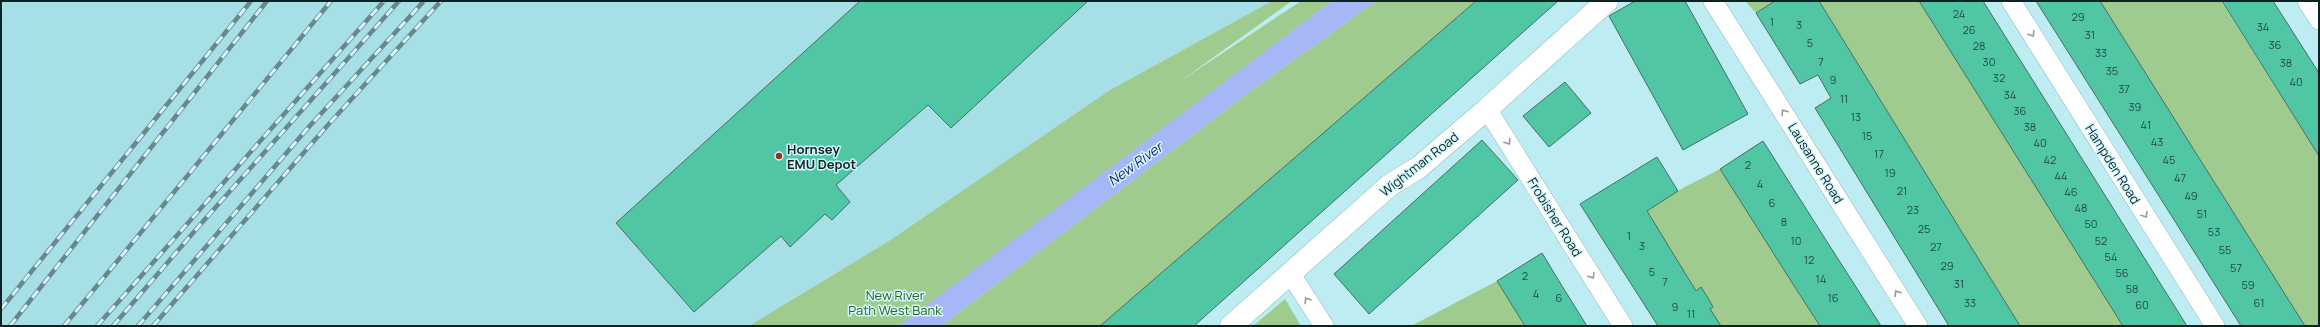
<svg xmlns="http://www.w3.org/2000/svg" width="2320" height="327" font-family="Manrope,sans-serif">
<rect width="100%" height="100%" fill="#bdedf3"/>
<polygon fill="#a7dfe6" points="1,1 1272,1 1110,90 889,241 749,326 1,326"/>
<g fill="#9fcb8e">
<polygon points="1272,1 1292,1 1179,82 1301,1 1332,1 900,326 749,326 889,241 1110,90"/>
<polygon points="1376,1 1476,1 1100,326 941,326 1248,93"/>
<polygon points="1745,1 1775,1 1756,13"/>
<polygon points="1819,1 1919,1 2123,326 2020,326"/>
<polygon points="2100,1 2221,1 2319,156 2319,326 2305,326"/>
<polygon points="1720,169 1820,326 1721,326 1690,322 1713,307 1701,288 1677,302 1626,225 1683,188"/>
<polygon points="1497,281 1525,326 1413,325"/>
<polygon points="1285,299 1301,326 1253,326"/>
</g>
<polygon fill="#a7b6f6" points="1332,1 1376,1 1248,93 941,326 899,326"/>
<g fill="#50c6a5" stroke="#466e61">
<polygon points="860,1 1088,1 951,128 928,105 836,185 850,202 832,220 825,214 790,247 781,236 694,312 616,223"/>
<polygon points="1476,1 1558,1 1194,326 1100,326"/>
<polygon points="1635,1 1685,1 1748,114 1683,150 1609,16"/>
<polygon points="1775,1 1819,1 2020,326 1949,326 1815,108 1831,98 1818,75 1800,84 1756,13"/>
<polygon points="1919,1 1983,1 2187,326 2123,326"/>
<polygon points="2036,1 2100,1 2305,326 2241,326"/>
<polygon points="2222,1 2273,1 2319,73 2319,156"/>
<polygon points="1565,82 1591,113 1549,147 1523,116"/>
<polygon points="1482,140 1518,180 1369,314 1334,274"/>
<polygon points="1763,141 1824,237 1881,326 1820,326 1793,284 1720,169"/>
<polygon points="1657,157 1678,191 1647,211 1696,291 1701,287 1708,298 1713,307 1710,309 1721,326 1658,326 1580,204"/>
<polygon points="1542,253 1562,286 1587,326 1525,326 1497,281"/>
</g>
<g fill="none" stroke-linecap="round" stroke-linejoin="round">
<defs>
<g id="minor">
<polyline points="1713,1 1918,326"/>
<polyline points="2011,1 2215,326"/>
<polyline points="2307,1 2319,20"/>
<polyline points="1487,109 1623,326"/>
<polyline points="1290,273 1324,326"/>
</g>
<polyline id="secondary" points="1231,326 1390,185 1418,168 1487,109 1607,1"/>
</defs>
<use href="#minor" stroke="#8ab8be" stroke-width="20"/>
<use href="#secondary" stroke="#8ab8be" stroke-width="23"/>
<use href="#minor" stroke="#fff" stroke-width="19"/>
<use href="#secondary" stroke="#fff" stroke-width="22"/>
<defs>
<g id="rail">
<polyline points="1,309 251,1"/>
<polyline points="10,326 267,1"/>
<polyline points="64,326 331,1"/>
<polyline points="97,326 384,1"/>
<polyline points="113,326 199,226 399,1"/>
<polyline points="138,326 307,129 424,1"/>
<polyline points="153,326 327,126 441,1"/>
</g>
</defs>
<use href="#rail" stroke="#67898d" stroke-width="4.5"/>
<use href="#rail" stroke="#d2f8fd" stroke-width="3" stroke-dasharray="9" stroke-linecap="butt"/>
</g>
<defs><path id="oneway-chevron" d="M-2-3.5L2.5 0L-2 3.5" fill="none" stroke-width="1.6" stroke-linecap="round" stroke-linejoin="round"/></defs>
<g stroke="#939b9c">
<use href="#oneway-chevron" transform="translate(2032 34) rotate(58)"/>
<use href="#oneway-chevron" transform="translate(1784 112) rotate(-122)"/>
<use href="#oneway-chevron" transform="translate(1508 142) rotate(58)"/>
<use href="#oneway-chevron" transform="translate(2145 215) rotate(58)"/>
<use href="#oneway-chevron" transform="translate(1592 276) rotate(58)"/>
<use href="#oneway-chevron" transform="translate(1897 293) rotate(-122)"/>
<use href="#oneway-chevron" transform="translate(1307 300) rotate(-123)"/>
</g>
<circle fill="#993116" stroke="#d2f8fd" stroke-width="1.5" cx="779" cy="156" r="4"/>
<g text-anchor="middle" stroke-width="3" stroke-linejoin="round" paint-order="stroke">
<g font-size="11" fill="#1e4a44">
<text x="1959" y="18">24</text>
<text x="2078" y="21">29</text>
<text x="1772" y="26">1</text>
<text x="1799" y="29">3</text>
<text x="2263" y="31">34</text>
<text x="1969" y="34">26</text>
<text x="2090" y="39">31</text>
<text x="1810" y="47">5</text>
<text x="2275" y="49">36</text>
<text x="1979" y="50">28</text>
<text x="2101" y="57">33</text>
<text x="1821" y="66">7</text>
<text x="1989" y="66">30</text>
<text x="2286" y="67">38</text>
<text x="2112" y="75">35</text>
<text x="1999" y="82">32</text>
<text x="1833" y="84">9</text>
<text x="2296" y="86">40</text>
<text x="2124" y="93">37</text>
<text x="2010" y="99">34</text>
<text x="1844" y="103">11</text>
<text x="2135" y="111">39</text>
<text x="2020" y="115">36</text>
<text x="1856" y="121">13</text>
<text x="2146" y="129">41</text>
<text x="2030" y="131">38</text>
<text x="1867" y="140">15</text>
<text x="2157" y="146">43</text>
<text x="2040" y="147">40</text>
<text x="1879" y="158">17</text>
<text x="2050" y="164">42</text>
<text x="2169" y="164">45</text>
<text x="1748" y="169">2</text>
<text x="1890" y="177">19</text>
<text x="2061" y="180">44</text>
<text x="2180" y="182">47</text>
<text x="1760" y="188">4</text>
<text x="1902" y="195">21</text>
<text x="2071" y="196">46</text>
<text x="2191" y="200">49</text>
<text x="1772" y="207">6</text>
<text x="2081" y="212">48</text>
<text x="1913" y="214">23</text>
<text x="2202" y="218">51</text>
<text x="1784" y="226">8</text>
<text x="2091" y="228">50</text>
<text x="1924" y="233">25</text>
<text x="2214" y="236">53</text>
<text x="1629" y="240">1</text>
<text x="1796" y="245">10</text>
<text x="2101" y="245">52</text>
<text x="1642" y="250">3</text>
<text x="1936" y="251">27</text>
<text x="2225" y="254">55</text>
<text x="2111" y="261">54</text>
<text x="1809" y="264">12</text>
<text x="1947" y="270">29</text>
<text x="2236" y="272">57</text>
<text x="1652" y="276">5</text>
<text x="2122" y="277">56</text>
<text x="1525" y="280">2</text>
<text x="1821" y="283">14</text>
<text x="1665" y="286">7</text>
<text x="1959" y="288">31</text>
<text x="2248" y="289">59</text>
<text x="2132" y="293">58</text>
<text x="1536" y="298">4</text>
<text x="1559" y="302">6</text>
<text x="1833" y="302">16</text>
<text x="1970" y="307">33</text>
<text x="2259" y="307">61</text>
<text x="2142" y="309">60</text>
<text x="1675" y="311">9</text>
<text x="1691" y="318">11</text>
</g>
<g font-size="13" font-weight="bold" fill="#0e2123" stroke="#d2f8fd" text-anchor="start">
<text x="787" y="154">Hornsey<tspan x="787" dy="15">EMU Depot</tspan></text>
</g>
<g font-size="13" fill="#0e2123" stroke="#d2f8fd">
<text transform="translate(1816 163) rotate(58)" y="5">Lausanne Road</text>
<text transform="translate(1419 164) rotate(-38)" y="5">Wightman Road</text>
<text transform="translate(2113 164) rotate(58)" y="5">Hampden Road</text>
<text transform="translate(1555 217) rotate(58)" y="5">Frobisher Road</text>
</g>
<g font-size="13" fill="#316319" stroke="#d2f8fd">
<text x="895" y="300">New River<tspan x="895" dy="15">Path West Bank</tspan></text>
</g>
<g font-size="14" font-style="italic" fill="#1e1c76" stroke="#d2f8fd">
<text transform="translate(1135 164) rotate(-36)" y="5">New River</text>
</g>
</g>
<rect width="2320" height="327" fill="none" stroke="#0e2123" stroke-width="4"/>
</svg>
